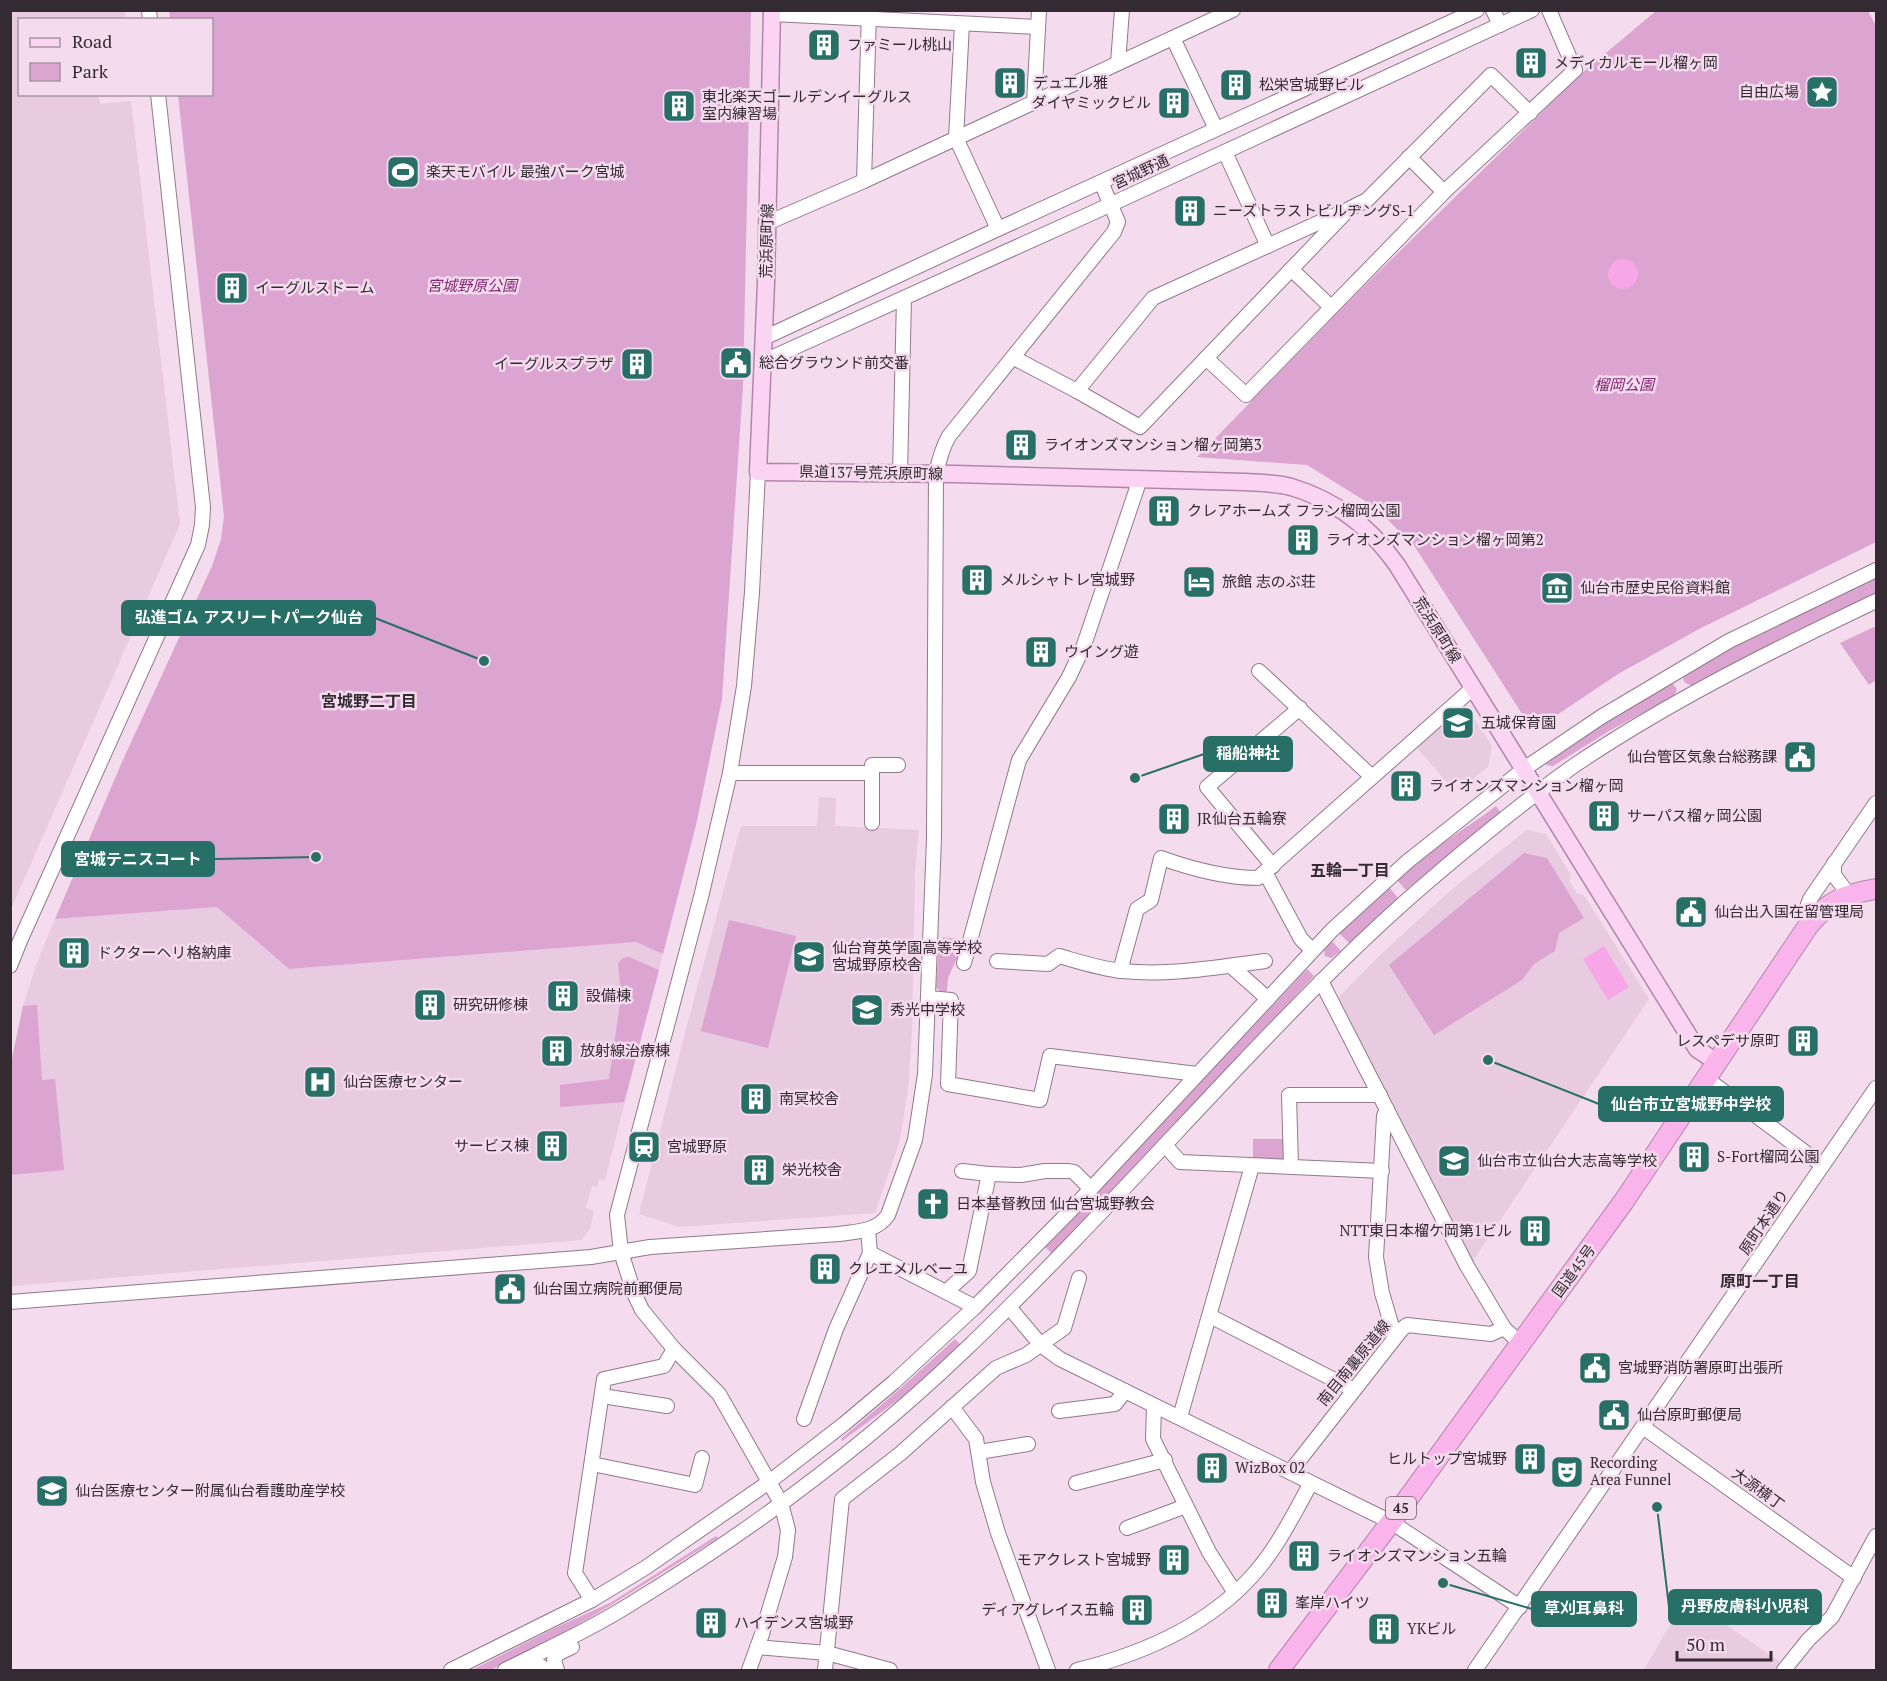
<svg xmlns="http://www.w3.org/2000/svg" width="1887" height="1681" font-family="'PT Serif','Noto Sans JP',serif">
<rect width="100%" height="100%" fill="#f4dbee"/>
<g fill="#e8cae1">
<polygon points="11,10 125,11 126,19 20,20 20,94 98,95 100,104 131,101 180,524 11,909"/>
<polygon points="1463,701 1492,746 1488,767 1464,786 1458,779 1450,786 1414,744"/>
<polygon points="819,797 836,798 835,826 919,830 915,871 912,1033 908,1089 900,1140 875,1213 679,1227 639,1214 687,1025 741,826 817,826"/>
<polygon points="1527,830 1546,834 1571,875 1569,881 1577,893 1584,895 1649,999 1472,1262 1336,1000 1380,955 1451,890"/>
<polygon points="217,907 289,969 636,942 663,954 605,1180 599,1179 597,1187 592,1186 586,1208 594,1211 590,1229 581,1240 11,1286 11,1063 23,1006 36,965 55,919"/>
<polygon points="1686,1597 1783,1664 1779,1670 1644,1670"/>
</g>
<g fill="#dca4d0">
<polygon points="169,11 751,11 743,386 722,699 696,825 663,954 636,942 289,969 217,907 55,919 122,762 212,566 221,539 224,516 178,95 212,94 212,20 170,19"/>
<polygon points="1656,11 1868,11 1876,26 1876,542 1699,629 1618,674 1533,731 1415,547 1375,507 1307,465 1197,457 1352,298 1582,73"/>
<path d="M1876,578V593L1785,636L1693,685C1688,685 1684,684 1683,678L1687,671L1753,636Z"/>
<polygon points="1876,626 1876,680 1869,685 1840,643"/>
<polygon points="1669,683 1673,684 1677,689 1674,696 1609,731 1553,766 1546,765 1547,760 1582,735"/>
<path d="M1496,806L1501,813L1406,890L1396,879C1427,851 1463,831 1496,806Z"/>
<polygon points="1524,853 1547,858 1584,918 1559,933 1555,951 1534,964 1522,980 1434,1035 1389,965"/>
<polygon points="1388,886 1398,898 1350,944 1339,933"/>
<polygon points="729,920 796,936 768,1048 701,1031"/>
<polygon points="943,937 965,940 948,978 947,991 943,994 936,987 939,944 943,944"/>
<polygon points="1331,940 1341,951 1331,958 1325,956 1324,950"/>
<polygon points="629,957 659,970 624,1102 560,1107 560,1085 609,1079 621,997 618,963 623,958"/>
<polygon points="1307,969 1314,976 1052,1254 1045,1247"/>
<polygon points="37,1005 42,1080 55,1079 64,1170 11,1175 11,1063 23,1006"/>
<polygon points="1253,1139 1288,1139 1287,1163 1253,1163"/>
<polygon points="955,1339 961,1345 909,1392 842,1441 841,1439 901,1388"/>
<polygon points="716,1536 718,1538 611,1605 562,1634 491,1670 472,1670 557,1627 610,1603"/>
</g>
<g fill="#f7a7e7">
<circle cx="1623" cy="274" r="15"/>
<polygon points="1604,946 1629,987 1608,1000 1583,959"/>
</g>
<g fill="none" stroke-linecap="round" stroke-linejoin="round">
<defs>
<g id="minor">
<polyline points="149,10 150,20"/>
<polyline points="1493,10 1500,25"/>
<polyline points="772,14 1038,27"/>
<polyline points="962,24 956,138 998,229"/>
<polyline points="1173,38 1216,129"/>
<polyline points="1118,63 1122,10"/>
<polyline points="1034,103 1039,10"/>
<polyline points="1225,152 1268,246"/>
<polyline points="1409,157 1444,192"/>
<polyline points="864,181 869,12"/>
<polyline points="767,223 864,181 1233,10"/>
<polyline points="1291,269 1331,307"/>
<polyline points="764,338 998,229 1477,10"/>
<polyline points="1014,358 1077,391 1140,427 1349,209 1367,200 1491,75 1530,113"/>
<polyline points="1206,358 1246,395 1444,192 1575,70 1549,10"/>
<polyline points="764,361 1092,213 1532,10"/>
<polyline points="1077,391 1153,298 1342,212"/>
<polyline points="900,474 904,298"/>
<polyline points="1259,671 1371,776"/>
<polyline points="730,773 872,773"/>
<polyline points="872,823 872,765 898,765"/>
<polyline points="1834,863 1834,875 1849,895"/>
<polyline points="1273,866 1207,787 1300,708"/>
<polyline points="1265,872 1301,939 1312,950"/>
<polyline points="1808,926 1805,913 1810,899 1876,803"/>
<path d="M997,961L1048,964L1059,956C1080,962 1101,969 1122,971C1171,976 1217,967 1265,961"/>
<polyline points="964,963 1019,760 1069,677 1084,645 1140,479"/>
<polyline points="10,966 20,941 198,545 202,525 203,507 158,94"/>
<polyline points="1231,966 1268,999"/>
<path d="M1120,971L1137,909L1151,900L1161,858C1192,869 1225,878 1258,878L1473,688"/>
<polyline points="1321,981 1467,1266 1504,1328 1521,1344"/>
<polyline points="928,998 951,1000 948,1084 1040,1100 1050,1056 1197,1074"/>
<polyline points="1707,1079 1822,1165"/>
<polyline points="1387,1109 1384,1116 1376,1257 1382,1293 1395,1337"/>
<polyline points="1165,1145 1180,1162 1382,1171"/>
<polyline points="1291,1166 1289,1095 1380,1095"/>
<polyline points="962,1171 989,1174"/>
<polyline points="870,1253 975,1307"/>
<polyline points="947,1291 969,1271 989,1174 1021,1175 1045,1171 1069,1171 1074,1172 1090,1188"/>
<path d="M10,1302L591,1257L650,1247L839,1234C858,1231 876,1232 888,1215L915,1140L925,1074L934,838L936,474C939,460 942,448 949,436L1114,232L1118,222L1101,182"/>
<polyline points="1009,1307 1041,1345 1060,1359 1391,1522 1520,1607"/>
<polyline points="1210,1316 1354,1390"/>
<polyline points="602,1396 667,1406"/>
<polyline points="1154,1406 1153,1439 1209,1552 1235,1593"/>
<polyline points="952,1407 976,1439 983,1482 998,1533 1048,1670"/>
<polyline points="1059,1411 1115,1404 1125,1391"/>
<polyline points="1180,1417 1252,1166"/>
<polyline points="804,1419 836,1329 870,1253 868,1230"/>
<polyline points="1643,1427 1854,1578"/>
<polyline points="979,1452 1028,1444"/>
<polyline points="592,1464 695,1485 702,1458"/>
<polyline points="1290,1472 1402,1329 1407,1325 1491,1334 1504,1328"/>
<polyline points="1076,1483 1165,1460"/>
<polyline points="1127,1528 1186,1506"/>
<polyline points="592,1600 575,1573 604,1379 664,1366 674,1349"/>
<polyline points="757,1647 827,1653 890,1670"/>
<polyline points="451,1670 592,1600 645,1568 769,1482 844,1424 894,1382 975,1307 1074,1207 1332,930 1408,861 1524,769 1601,717 1729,641 1876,570"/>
<path d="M505,1670C549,1648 595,1627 637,1600C753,1529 867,1444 966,1349C1061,1258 1150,1160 1241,1064C1302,1000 1363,937 1430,880C1477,840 1525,800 1575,765C1670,701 1773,650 1876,601"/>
<polyline points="525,1670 539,1665 546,1670"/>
<polyline points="557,1670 554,1660 557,1654 572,1647"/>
<polyline points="749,1670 762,1634 785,1557 788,1530 781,1503 719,1394 674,1349 642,1310 634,1293 621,1252 617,1215 702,893 730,773 744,686 752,592 758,472"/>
<polyline points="825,1670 842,1499 901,1453 996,1368 1026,1355 1064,1328 1079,1278"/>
<path d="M1077,1670C1142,1654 1206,1627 1252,1576C1277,1549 1293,1515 1311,1483"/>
<polyline points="1475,1670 1876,1088"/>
<polyline points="1784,1670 1808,1640 1832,1617 1876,1536"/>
</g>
<path id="major" d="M772,10L766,283L758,472L955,474L1245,482C1260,483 1276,483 1291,487C1335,500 1371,528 1397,565L1697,1049L1718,1063"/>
<path id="highway" d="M1279,1670L1391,1522L1624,1201L1808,926C1828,901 1846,894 1876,889"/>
</defs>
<use href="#minor" stroke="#907a8b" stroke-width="16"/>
<use href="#major" stroke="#b485aa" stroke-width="19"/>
<use href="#highway" stroke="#b485aa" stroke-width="22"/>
<use href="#minor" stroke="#fff" stroke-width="14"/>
<use href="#major" stroke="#fbd3f3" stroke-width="16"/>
<use href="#highway" stroke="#f9b5eb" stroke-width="20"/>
</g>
<defs>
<symbol id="building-square" viewBox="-11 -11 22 22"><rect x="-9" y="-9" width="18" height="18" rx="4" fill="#287067" stroke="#f4dbee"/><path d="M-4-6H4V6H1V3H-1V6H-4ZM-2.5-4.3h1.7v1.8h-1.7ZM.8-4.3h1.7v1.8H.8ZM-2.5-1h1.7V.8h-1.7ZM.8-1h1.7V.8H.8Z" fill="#fff"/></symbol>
<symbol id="sight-square" viewBox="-11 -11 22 22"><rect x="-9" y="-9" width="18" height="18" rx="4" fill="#287067" stroke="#f4dbee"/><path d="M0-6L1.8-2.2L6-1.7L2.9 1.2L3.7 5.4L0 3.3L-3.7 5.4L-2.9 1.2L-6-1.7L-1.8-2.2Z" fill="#fff"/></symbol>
<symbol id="stadium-square" viewBox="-11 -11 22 22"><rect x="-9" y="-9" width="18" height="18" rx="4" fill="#287067" stroke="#f4dbee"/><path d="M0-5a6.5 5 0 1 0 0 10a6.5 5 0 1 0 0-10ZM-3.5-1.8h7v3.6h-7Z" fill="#fff"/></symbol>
<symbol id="civic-square" viewBox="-11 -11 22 22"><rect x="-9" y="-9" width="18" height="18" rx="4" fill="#287067" stroke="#f4dbee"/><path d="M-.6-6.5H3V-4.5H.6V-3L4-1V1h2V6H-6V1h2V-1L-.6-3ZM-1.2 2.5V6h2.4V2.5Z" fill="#fff"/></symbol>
<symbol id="hotel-square" viewBox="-11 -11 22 22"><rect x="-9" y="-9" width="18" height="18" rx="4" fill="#287067" stroke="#f4dbee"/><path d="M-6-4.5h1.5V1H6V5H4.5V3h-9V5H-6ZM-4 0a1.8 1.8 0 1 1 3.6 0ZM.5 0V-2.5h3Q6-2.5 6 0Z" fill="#fff"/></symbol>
<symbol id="museum-square" viewBox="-11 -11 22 22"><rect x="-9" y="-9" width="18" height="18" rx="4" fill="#287067" stroke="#f4dbee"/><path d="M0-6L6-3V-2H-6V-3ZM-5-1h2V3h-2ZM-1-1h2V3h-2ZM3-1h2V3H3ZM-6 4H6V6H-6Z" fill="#fff"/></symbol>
<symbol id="school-square" viewBox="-11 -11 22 22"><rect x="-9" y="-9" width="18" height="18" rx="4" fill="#287067" stroke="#f4dbee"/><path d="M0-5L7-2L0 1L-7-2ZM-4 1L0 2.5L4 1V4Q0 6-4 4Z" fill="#fff"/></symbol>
<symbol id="hospital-square" viewBox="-11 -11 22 22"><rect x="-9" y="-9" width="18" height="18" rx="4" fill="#287067" stroke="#f4dbee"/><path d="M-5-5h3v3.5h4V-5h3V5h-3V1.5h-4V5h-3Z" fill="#fff"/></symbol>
<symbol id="station-square" viewBox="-11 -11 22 22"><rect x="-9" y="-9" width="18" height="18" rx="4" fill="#287067" stroke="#f4dbee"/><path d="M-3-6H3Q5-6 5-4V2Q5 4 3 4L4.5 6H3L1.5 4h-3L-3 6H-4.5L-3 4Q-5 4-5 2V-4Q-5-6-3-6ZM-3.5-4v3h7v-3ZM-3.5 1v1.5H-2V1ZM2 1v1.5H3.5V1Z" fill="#fff"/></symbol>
<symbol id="church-square" viewBox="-11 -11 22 22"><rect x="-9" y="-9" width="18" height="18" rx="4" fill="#287067" stroke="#f4dbee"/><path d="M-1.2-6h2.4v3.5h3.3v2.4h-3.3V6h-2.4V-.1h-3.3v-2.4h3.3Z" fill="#fff"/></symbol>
<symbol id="theatre-square" viewBox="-11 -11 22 22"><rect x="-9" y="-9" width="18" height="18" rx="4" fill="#287067" stroke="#f4dbee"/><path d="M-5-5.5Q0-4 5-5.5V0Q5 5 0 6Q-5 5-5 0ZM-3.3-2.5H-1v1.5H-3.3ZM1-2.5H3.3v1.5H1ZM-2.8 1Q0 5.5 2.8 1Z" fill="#fff"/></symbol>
</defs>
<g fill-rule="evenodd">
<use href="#building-square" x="805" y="26" width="38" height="38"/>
<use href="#building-square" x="1512" y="44" width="38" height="38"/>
<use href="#building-square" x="991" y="64" width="38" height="38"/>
<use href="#building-square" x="1217" y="66" width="38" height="38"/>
<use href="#sight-square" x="1803" y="73" width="38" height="38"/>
<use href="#building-square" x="1155" y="84" width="38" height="38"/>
<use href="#building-square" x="660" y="87" width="38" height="38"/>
<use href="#stadium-square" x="384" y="153" width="38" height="38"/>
<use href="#building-square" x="1171" y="192" width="38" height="38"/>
<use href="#building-square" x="213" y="269" width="38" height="38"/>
<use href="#civic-square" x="717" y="344" width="38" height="38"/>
<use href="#building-square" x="618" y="345" width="38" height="38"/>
<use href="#building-square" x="1002" y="426" width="38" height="38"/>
<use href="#building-square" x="1145" y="492" width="38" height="38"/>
<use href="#building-square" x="1284" y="521" width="38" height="38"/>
<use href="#building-square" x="958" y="561" width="38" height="38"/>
<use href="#hotel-square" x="1180" y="563" width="38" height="38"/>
<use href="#museum-square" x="1538" y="569" width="38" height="38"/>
<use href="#building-square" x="1022" y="633" width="38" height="38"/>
<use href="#school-square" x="1439" y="704" width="38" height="38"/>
<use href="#civic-square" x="1781" y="738" width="38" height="38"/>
<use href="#building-square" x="1387" y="767" width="38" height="38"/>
<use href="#building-square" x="1585" y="797" width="38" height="38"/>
<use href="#building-square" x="1155" y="800" width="38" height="38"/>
<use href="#civic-square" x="1672" y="893" width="38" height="38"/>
<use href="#building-square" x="55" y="934" width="38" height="38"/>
<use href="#school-square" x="790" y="938" width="38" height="38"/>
<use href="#building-square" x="544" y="977" width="38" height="38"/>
<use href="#building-square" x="411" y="986" width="38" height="38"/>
<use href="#school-square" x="848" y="991" width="38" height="38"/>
<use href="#building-square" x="1784" y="1022" width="38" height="38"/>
<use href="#building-square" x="538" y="1032" width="38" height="38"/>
<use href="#hospital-square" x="301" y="1063" width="38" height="38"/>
<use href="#building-square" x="737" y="1080" width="38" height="38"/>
<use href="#building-square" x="533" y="1127" width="38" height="38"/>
<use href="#station-square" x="625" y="1128" width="38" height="38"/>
<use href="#building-square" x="1675" y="1138" width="38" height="38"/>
<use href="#school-square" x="1435" y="1142" width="38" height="38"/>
<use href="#building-square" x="740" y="1151" width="38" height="38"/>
<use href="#church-square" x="914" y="1185" width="38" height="38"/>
<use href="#building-square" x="1516" y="1212" width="38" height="38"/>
<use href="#building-square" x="806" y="1250" width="38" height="38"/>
<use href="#civic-square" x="491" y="1270" width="38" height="38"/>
<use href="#civic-square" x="1576" y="1349" width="38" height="38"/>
<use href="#civic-square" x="1595" y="1396" width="38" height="38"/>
<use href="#building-square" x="1511" y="1440" width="38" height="38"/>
<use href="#building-square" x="1193" y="1449" width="38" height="38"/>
<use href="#theatre-square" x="1548" y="1453" width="38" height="38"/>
<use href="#school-square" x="33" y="1472" width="38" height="38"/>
<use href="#building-square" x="1285" y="1537" width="38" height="38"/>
<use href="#building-square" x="1155" y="1541" width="38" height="38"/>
<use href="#building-square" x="1253" y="1584" width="38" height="38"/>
<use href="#building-square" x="1118" y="1591" width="38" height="38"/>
<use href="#building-square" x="692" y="1604" width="38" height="38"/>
<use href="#building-square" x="1365" y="1610" width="38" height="38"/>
</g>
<g text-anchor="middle" stroke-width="5" stroke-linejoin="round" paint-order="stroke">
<rect fill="#f4dbee" stroke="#6e606a" stroke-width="1.5" x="1386" y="1497" width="30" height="22" rx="4.5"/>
<g font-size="14" font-weight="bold" fill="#342b32">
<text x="1401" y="1513">45</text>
</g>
<g font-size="15" fill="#342b32" stroke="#f4dbee" text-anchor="start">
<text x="847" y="50">ファミール桃山</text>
<text x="1554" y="68">メディカルモール榴ヶ岡</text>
<text x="1033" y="88">デュエル雅</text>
<text x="1259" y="90">松栄宮城野ビル</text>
<text x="1799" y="97" text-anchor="end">自由広場</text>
<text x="702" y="102">東北楽天ゴールデンイーグルス<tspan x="702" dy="17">室内練習場</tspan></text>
<text x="1151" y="108" text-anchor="end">ダイヤミックビル</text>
<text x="426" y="177">楽天モバイル 最強パーク宮城</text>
<text x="1213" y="216">ニーズトラストビルヂングS-1</text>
<text x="255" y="293">イーグルスドーム</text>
<text x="759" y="368">総合グラウンド前交番</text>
<text x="614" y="369" text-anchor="end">イーグルスプラザ</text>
<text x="1044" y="450">ライオンズマンション榴ヶ岡第3</text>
<text x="1187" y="516">クレアホームズ フラン榴岡公園</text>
<text x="1326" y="545">ライオンズマンション榴ヶ岡第2</text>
<text x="1000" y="585">メルシャトレ宮城野</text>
<text x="1222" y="587">旅館 志のぶ荘</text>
<text x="1580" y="593">仙台市歴史民俗資料館</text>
<text x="1064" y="657">ウイング遊</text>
<text x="1481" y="728">五城保育園</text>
<text x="1777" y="762" text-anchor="end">仙台管区気象台総務課</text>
<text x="1429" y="791">ライオンズマンション榴ヶ岡</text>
<text x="1627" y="821">サーパス榴ヶ岡公園</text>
<text x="1197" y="824">JR仙台五輪寮</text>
<text x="1714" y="917">仙台出入国在留管理局</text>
<text x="832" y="953">仙台育英学園高等学校<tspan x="832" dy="17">宮城野原校舎</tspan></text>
<text x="97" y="958">ドクターヘリ格納庫</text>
<text x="586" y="1001">設備棟</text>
<text x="453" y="1010">研究研修棟</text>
<text x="890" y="1015">秀光中学校</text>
<text x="1780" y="1046" text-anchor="end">レスペデサ原町</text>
<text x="580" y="1056">放射線治療棟</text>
<text x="343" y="1087">仙台医療センター</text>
<text x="779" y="1104">南冥校舎</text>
<text x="529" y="1151" text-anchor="end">サービス棟</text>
<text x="667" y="1152">宮城野原</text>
<text x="1717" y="1162">S-Fort榴岡公園</text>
<text x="1477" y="1166">仙台市立仙台大志高等学校</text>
<text x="782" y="1175">栄光校舎</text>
<text x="956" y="1209">日本基督教団 仙台宮城野教会</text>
<text x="1512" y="1236" text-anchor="end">NTT東日本榴ケ岡第1ビル</text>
<text x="848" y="1274">クレエメルベーユ</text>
<text x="533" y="1294">仙台国立病院前郵便局</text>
<text x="1618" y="1373">宮城野消防署原町出張所</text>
<text x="1637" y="1420">仙台原町郵便局</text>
<text x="1507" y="1464" text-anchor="end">ヒルトップ宮城野</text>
<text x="1590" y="1468">Recording<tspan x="1590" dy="17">Area Funnel</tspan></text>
<text x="1235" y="1473">WizBox 02</text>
<text x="75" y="1496">仙台医療センター附属仙台看護助産学校</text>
<text x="1327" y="1561">ライオンズマンション五輪</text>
<text x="1151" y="1565" text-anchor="end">モアクレスト宮城野</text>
<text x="1295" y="1608">峯岸ハイツ</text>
<text x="1114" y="1615" text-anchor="end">ディアグレイス五輪</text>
<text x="734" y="1628">ハイデンス宮城野</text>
<text x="1407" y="1634">YKビル</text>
</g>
<g font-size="15" fill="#342b32" stroke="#f4dbee">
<text transform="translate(1141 172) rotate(-25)" y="5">宮城野通</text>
<text transform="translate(767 241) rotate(-89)" y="5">荒浜原町線</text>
<text transform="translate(871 473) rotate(1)" y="5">県道137号荒浜原町線</text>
<text transform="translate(1437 630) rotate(58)" y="5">荒浜原町線</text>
<text transform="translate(1764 1222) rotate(-56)" y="5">原町本通り</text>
<text transform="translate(1574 1271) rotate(-54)" y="5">国道45号</text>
<text transform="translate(1354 1363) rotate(-51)" y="5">南目南裏原道線</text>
<text transform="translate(1758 1489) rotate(36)" y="5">大源横丁</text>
</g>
<g font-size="15" font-style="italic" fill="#822875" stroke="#f4dbee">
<text x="472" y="291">宮城野原公園</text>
<text x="1624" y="390">榴岡公園</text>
</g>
<g font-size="16" font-weight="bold" fill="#342b32" stroke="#f4dbee">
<text x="369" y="707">宮城野二丁目</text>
<text x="1350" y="876">五輪一丁目</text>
<text x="1760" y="1287">原町一丁目</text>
</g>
</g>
<path fill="none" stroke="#287067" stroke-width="2" d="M484 661L375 618M1135 778L1204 754M316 857L214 859M1488 1060L1599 1104M1657 1507L1669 1607M1443 1583L1532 1609"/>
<g fill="#287067" stroke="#f4dbee" stroke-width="2">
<circle cx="484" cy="661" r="6"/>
<circle cx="1135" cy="778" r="6"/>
<circle cx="316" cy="857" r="6"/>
<circle cx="1488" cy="1060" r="6"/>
<circle cx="1657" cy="1507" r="6"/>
<circle cx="1443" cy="1583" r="6"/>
</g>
<g fill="#287067" stroke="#287067" stroke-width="2">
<rect x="122" y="601" width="253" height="34" rx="6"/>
<rect x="1204" y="737" width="88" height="34" rx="6"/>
<rect x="62" y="842" width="152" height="34" rx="6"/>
<rect x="1599" y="1087" width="184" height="34" rx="6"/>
<rect x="1669" y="1590" width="152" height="34" rx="6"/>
<rect x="1532" y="1592" width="104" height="34" rx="6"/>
</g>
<g font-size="16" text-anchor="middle" font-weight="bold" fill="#fff">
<text x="249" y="623">弘進ゴム アスリートパーク仙台</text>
<text x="1248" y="759">稲船神社</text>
<text x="138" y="865">宮城テニスコート</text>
<text x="1691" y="1110">仙台市立宮城野中学校</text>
<text x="1745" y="1612">丹野皮膚科小児科</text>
<text x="1584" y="1614">草刈耳鼻科</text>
</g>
<rect width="1887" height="1681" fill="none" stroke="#342b32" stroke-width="24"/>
<rect x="18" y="18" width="195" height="78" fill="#f4dbee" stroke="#a795a3" stroke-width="1.5"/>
<rect x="30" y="38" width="30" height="9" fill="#fbd3f3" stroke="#a795a3" stroke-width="1.5"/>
<text x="72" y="48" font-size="18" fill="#342b32">Road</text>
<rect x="30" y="63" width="30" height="18" fill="#dca4d0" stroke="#a795a3" stroke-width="1.5"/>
<text x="72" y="78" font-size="18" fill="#342b32">Park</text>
<path d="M1677 1651v9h94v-9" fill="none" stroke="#342b32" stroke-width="3"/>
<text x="1686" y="1651" font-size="18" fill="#342b32" stroke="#f4dbee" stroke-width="4.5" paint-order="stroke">50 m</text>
</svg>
